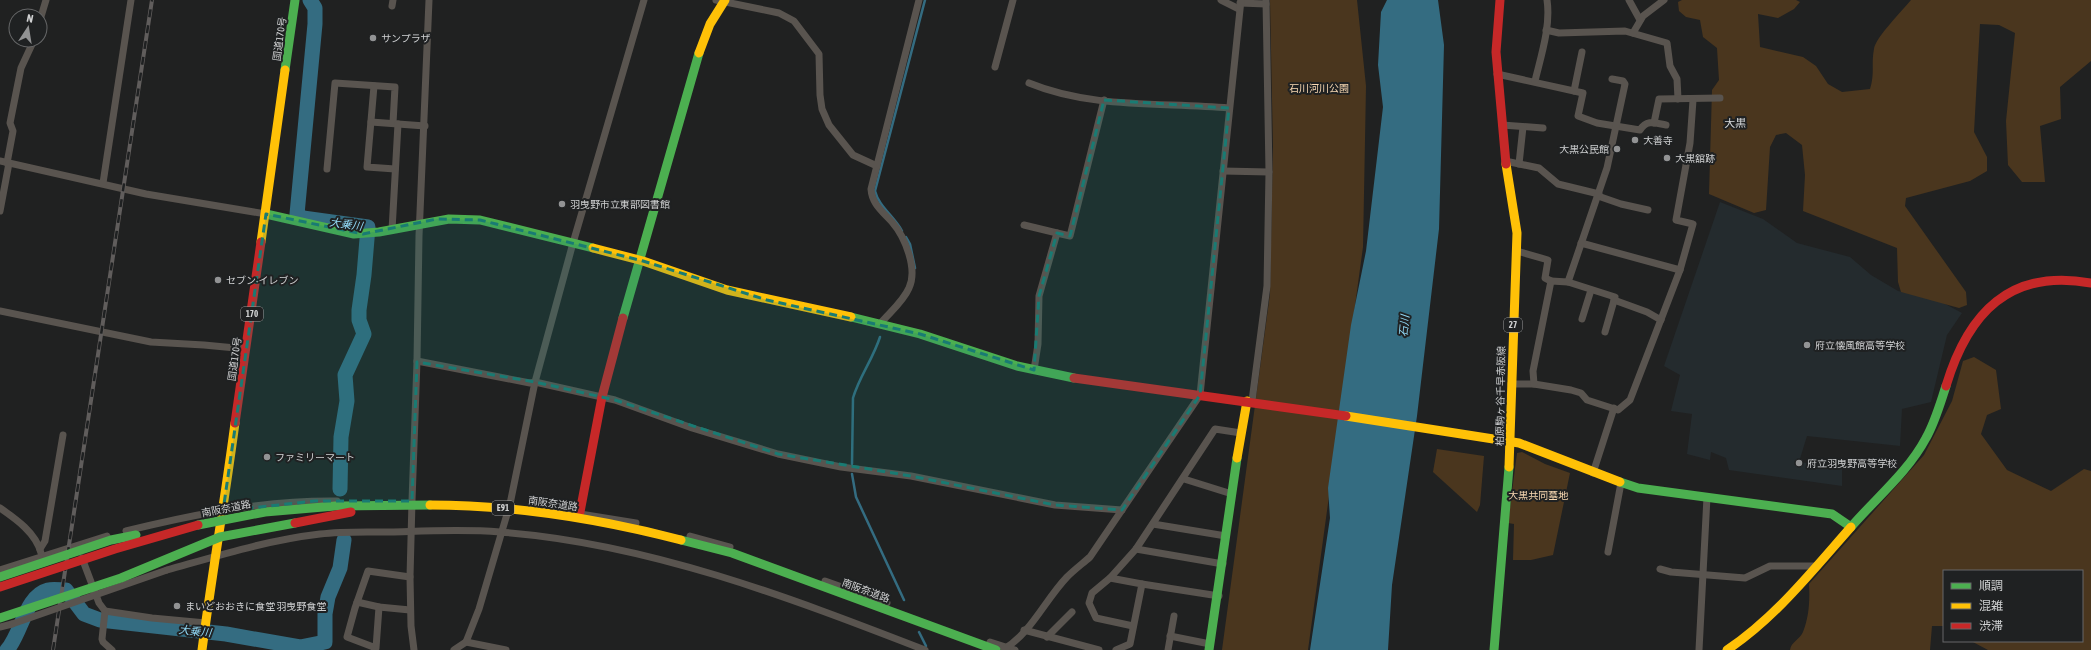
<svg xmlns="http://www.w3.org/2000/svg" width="2091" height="650" font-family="'Asap Condensed','Noto Sans JP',sans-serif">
<rect width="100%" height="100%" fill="#202121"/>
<polygon fill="#242b2e" points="1720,202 1763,219 1797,243 1850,257 1871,275 1898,291 1936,299 1962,313 1947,335 1931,402 1902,409 1900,446 1807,436 1799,462 1842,468 1842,486 1729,470 1726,458 1711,452 1710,460 1687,454 1692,414 1671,411 1680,375 1664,366"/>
<g fill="#4a361e">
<polygon points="1270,0 1357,0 1366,86 1363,247 1308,650 1222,650 1270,294 1273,147"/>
<path d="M1682,0H1796L1800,2L1794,9L1778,18L1758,14L1760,47L1803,57L1816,66L1828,84L1842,92L1870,89C1875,72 1871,65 1874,49C1875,38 1903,10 1911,0H2091V61L2060,87L2061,119L2040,126L2045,182H2022L2008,165L2006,121L2015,33L1999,25L1980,24L1974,132L1987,157V171L1970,181L1906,198L1905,206L1966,292L1967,305L1959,308L1901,292L1898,282L1897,248L1803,211L1805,175L1802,145L1786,133L1776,135L1770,147L1766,210L1754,213L1709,194L1712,90L1719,80L1717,48L1703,37L1700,20L1686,17L1679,11L1678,2Z"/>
<path d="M1974,357L1996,370L2001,409L1987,415L1981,434L2007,470L2051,491L2084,469L2091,471V650H1988L1971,641H2082V571H1944V626H1932L1930,650H1790C1791,642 1800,639 1803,632C1809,617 1810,600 1809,584L1924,455L1952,401L1963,361Z"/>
<polygon points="1437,449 1484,456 1480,505 1477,512 1433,472"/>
<polygon points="1522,452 1545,464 1570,473 1553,555 1531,560 1513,560 1514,524 1508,523 1517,453"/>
</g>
<polygon fill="#346c81" points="1387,0 1438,0 1444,45 1439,229 1417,416 1392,585 1388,650 1310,650 1330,518 1328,488 1351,325 1366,251 1383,107 1378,65 1381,12"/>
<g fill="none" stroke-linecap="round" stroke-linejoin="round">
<g stroke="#346c81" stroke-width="2.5">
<path d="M902,231C894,216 879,207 875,191L925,0"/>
<polyline points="906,237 910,244 915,268"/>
<path d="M852,464L853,398C859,377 873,359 880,337"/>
<polyline points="852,474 856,497 904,600"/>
<polyline points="919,632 926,646"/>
</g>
<g stroke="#346c81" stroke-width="15">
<polyline points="310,0 315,8 315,24 297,214 303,218 368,227 364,275 359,310 359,320 364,334 345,375 347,401 341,437 340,489"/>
<path d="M7,650C22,633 25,596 48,590C53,589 61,590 66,590L84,614L100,620L226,634L300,647L325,642V614L328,597L340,568L344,540"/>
</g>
<g stroke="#59544f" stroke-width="7">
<polyline points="716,0 779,13 794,21 819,54 820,95 822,109 829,125 853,155 877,166"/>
<polyline points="1221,0 1239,9"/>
<polyline points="1629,0 1640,20"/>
<polyline points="1240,3 1266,4"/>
<polyline points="392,6 393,0"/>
<polyline points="40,20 46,0"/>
<polyline points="1546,30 1559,33 1625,31 1667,43 1670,66 1677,79 1678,99"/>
<polyline points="1633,33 1643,16 1664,0"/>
<polyline points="995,67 1013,0"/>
<path d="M1497,74L1583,93L1578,116L1597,123L1640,130C1647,119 1655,123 1666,125"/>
<path d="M1535,81C1541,56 1551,26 1547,0"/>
<path d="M1029,83C1092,109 1163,102 1229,108"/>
<polyline points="374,86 367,167 395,169"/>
<polyline points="1574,91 1582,52"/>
<polyline points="371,122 425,126"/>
<polyline points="1654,123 1659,99 1720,98"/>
<polyline points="1502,125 1543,128"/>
<polyline points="0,161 146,194 266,214"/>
<polyline points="1505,161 1539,168 1558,184 1599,194"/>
<polyline points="7,163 13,131 10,123 21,68 34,40"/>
<polyline points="1519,164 1523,127"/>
<polyline points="327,169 335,83 395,87 393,123"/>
<polyline points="1223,171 1269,172"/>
<polyline points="103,183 131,0"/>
<polyline points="1598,196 1621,204 1648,210"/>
<polyline points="0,211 9,163"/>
<polyline points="1024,225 1057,233 1039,296 1038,344 1034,370"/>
<polyline points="392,230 398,124"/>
<polyline points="1057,233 1070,236 1104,100"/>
<polyline points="1581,243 1680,270"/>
<polyline points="1517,251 1548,260 1545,278 1551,281"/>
<polyline points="1568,282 1607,168 1625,84 1623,81 1612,79"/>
<polyline points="1614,300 1647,312 1661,320"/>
<polyline points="0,311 151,342 204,345 246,349"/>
<polyline points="1582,319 1591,290"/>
<path d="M880,324C889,313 903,302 909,288C918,269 905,237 892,222C882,211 872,204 871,189L919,0"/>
<polyline points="417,361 530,383 535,382 615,400 692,428 778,454 841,467 911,476 1055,505 1122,510"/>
<polyline points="1511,384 1534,384 1571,390 1581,393 1587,400 1618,410 1630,400 1680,270 1693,224 1676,220 1690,143 1693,100"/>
<polyline points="1534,384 1533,371 1551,281 1568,282 1615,297 1605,332"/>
<polyline points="1252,401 1267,286 1269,172 1266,0"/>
<polyline points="1593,473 1614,408"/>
<polyline points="1184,479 1232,494"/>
<polyline points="531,506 636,523"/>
<path d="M0,508C16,519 36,533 41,553"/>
<polyline points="1153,524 1226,536"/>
<path d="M126,531C195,514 266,500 337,501"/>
<polyline points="690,536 730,547"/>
<polyline points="40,549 45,541 63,435"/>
<polyline points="1136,549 1223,564"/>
<polyline points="1608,552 1621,483"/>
<polyline points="82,558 99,603 105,611 152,618 206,623"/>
<polyline points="1660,569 1671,572 1745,578 1770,566 1816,566"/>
<polyline points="0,570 107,536"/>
<path d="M167,570C217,556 268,540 320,534C343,531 367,532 390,532C427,531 463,529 500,532C648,543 788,597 925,650"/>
<polyline points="1110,578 1092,593 1089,603 1096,618 1133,626"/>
<polyline points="825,581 887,603"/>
<polyline points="1142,584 1219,596"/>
<polyline points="357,602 379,607 410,610"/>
<polyline points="379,607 376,648 347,637 355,608 368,571 410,577"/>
<polyline points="105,611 102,639 103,642 112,650"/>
<polyline points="0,627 12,624"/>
<polyline points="1024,630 1099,650"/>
<polyline points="1170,636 1210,644"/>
<polyline points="1047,637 1072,612"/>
<polyline points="466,642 506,650"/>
<polyline points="990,642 1015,650"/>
<path d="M1004,649C1031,633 1045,600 1067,577C1074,570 1082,564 1090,557L1200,395L1241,0"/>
<polyline points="414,650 411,626 410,577 412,501 417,361 419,236 429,0"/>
<polyline points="454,650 466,642 479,609 510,504 535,382 573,243 644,0"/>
<polyline points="1116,650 1130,644 1142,584 1110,578 1136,549 1215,429 1241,433"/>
<polyline points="1168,650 1174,616"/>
<polyline points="1699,650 1707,497"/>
</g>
<g stroke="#4caf50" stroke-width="9">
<polyline points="285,70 295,0"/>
<polyline points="266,214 354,234 379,232 449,219 480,220 593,248"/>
<polyline points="851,317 920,334 1017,366 1074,378"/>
<polyline points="623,318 699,53"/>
<path d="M1620,482L1638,488L1832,514L1851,527C1876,498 1908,472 1926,438C1935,422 1940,404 1946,386"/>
<polyline points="1209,650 1237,458"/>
<polyline points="1494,650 1509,467"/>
</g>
<g stroke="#ffc107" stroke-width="9">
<polyline points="699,53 710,24 725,0"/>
<polyline points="1506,164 1517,233 1509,467"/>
<polyline points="261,242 285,70"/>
<polyline points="593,248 643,261 727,290 851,317"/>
<polyline points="1346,416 1519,443 1620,482"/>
<polyline points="1237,458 1247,401"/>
<path d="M202,650C212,574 225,499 235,423"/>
<path d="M1727,650C1776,617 1812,571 1851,527"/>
</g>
<g stroke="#c62828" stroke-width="9">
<polyline points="1500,0 1496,52 1506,164"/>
<polyline points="1074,378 1346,416"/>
<path d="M1946,386C1968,313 2010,268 2091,283"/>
<polyline points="235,423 261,242"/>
<polyline points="580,512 602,397 623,318"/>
</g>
<defs>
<polyline id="rail" points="53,650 152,0"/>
</defs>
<use href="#rail" stroke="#605d5c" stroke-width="4"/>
<use href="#rail" stroke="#1f2122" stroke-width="2.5" stroke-dasharray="8" stroke-linecap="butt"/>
<polyline stroke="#59544f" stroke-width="7" points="12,624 167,570"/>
<g stroke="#4caf50" stroke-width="9">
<polyline points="198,525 265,512 335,506 430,505"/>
<polyline points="681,540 732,553 996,650"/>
<polyline points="0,577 111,540 136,535"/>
<polyline points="0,618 121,578 220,537 295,523"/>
</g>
<path stroke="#ffc107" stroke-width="9" d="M430,505C514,505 600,519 681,540"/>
<g stroke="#c62828" stroke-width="9">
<polyline points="295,523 351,512"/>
<polyline points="0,587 115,549 198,525"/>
</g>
</g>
<path fill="#197b73" fill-opacity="0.2" stroke="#197b73" stroke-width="3" stroke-dasharray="8 5" stroke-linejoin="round" d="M1104,100L1229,108L1200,395L1122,510L1055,505L911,476L778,454L615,400L535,382L417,362L412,501H315L223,511L266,214L363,234L437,219L480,220L643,261L767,300L920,334L1034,370L1039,296L1057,233L1070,236Z"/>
<g fill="#929394" stroke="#1f2122" stroke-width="1.5">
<circle cx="373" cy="38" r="4"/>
<circle cx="1635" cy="140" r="4"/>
<circle cx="1617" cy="149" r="4"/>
<circle cx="1667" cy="158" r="4"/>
<circle cx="562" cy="204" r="4"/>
<circle cx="218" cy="280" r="4"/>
<circle cx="1807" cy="345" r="4"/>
<circle cx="267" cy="457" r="4"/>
<circle cx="1799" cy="463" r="4"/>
<circle cx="177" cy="606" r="4"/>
</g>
<g text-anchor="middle" stroke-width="4" stroke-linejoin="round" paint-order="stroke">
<g fill="#1f2122" stroke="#9b9c9d" stroke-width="1">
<rect x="241" y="307" width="22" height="14" rx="3"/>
<rect x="1504" y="318" width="18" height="14" rx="3"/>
<rect x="492" y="501" width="22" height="14" rx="3"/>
</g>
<g font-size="9" font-weight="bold" fill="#d0d1d2">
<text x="252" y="317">170</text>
<text x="1513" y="328">27</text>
<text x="503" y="511">E91</text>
</g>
<g font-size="10" fill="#d0d1d2" stroke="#1f2122" text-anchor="start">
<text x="381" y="42">サンプラザ</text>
<text x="1643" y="144">大善寺</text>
<text x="1609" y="153" text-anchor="end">大黒公民館</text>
<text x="1675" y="162">大黒舘跡</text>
<text x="570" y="208">羽曳野市立東部図書館</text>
<text x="226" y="284">セブン-イレブン</text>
<text x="1815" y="349">府立懐風館高等学校</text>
<text x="275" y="461">ファミリーマート</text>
<text x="1807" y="467">府立羽曳野高等学校</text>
<text x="185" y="610">まいどおおきに食堂 羽曳野食堂</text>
</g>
<g font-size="10" fill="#d0d1d2" stroke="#1f2122">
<text transform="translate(279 39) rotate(-82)" y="4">国道170号</text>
<text transform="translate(234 359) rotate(-82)" y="4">国道170号</text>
<text transform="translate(1500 396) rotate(-89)" y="4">柏原駒ヶ谷千早赤阪線</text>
<text transform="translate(553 503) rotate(8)" y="4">南阪奈道路</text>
<text transform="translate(226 508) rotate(-11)" y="4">南阪奈道路</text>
<text transform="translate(866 590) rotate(20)" y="4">南阪奈道路</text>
</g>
<g font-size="10" fill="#f9d9b3" stroke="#1f2122">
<text x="1319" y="92">石川河川公園</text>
<text x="1538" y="499">大黒共同墓地</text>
</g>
<g font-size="11" fill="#d6d9db" stroke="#1f2122">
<text x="1735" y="127">大黒</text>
</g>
<g font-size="11" font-style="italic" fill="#91d9f6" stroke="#1f2122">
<text transform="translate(346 224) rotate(8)" y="4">大乗川</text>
<text transform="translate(1404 326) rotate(-85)" y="4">石川</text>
<text transform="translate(195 631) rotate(6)" y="4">大乗川</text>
</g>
</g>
<rect x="1943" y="570" width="140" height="72" fill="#1f2122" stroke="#666768"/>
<rect x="1951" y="583" width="20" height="6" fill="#4caf50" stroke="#666768"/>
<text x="1979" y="590" font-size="12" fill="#d0d1d2">順調</text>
<rect x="1951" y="603" width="20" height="6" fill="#ffc107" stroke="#666768"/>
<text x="1979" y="610" font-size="12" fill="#d0d1d2">混雑</text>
<rect x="1951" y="623" width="20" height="6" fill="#c62828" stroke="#666768"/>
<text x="1979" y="630" font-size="12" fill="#d0d1d2">渋滞</text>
<g transform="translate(28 28) rotate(12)"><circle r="19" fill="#1f2122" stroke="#666768"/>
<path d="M0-3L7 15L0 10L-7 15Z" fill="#929394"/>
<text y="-6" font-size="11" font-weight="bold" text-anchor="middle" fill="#d0d1d2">N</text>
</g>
</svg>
